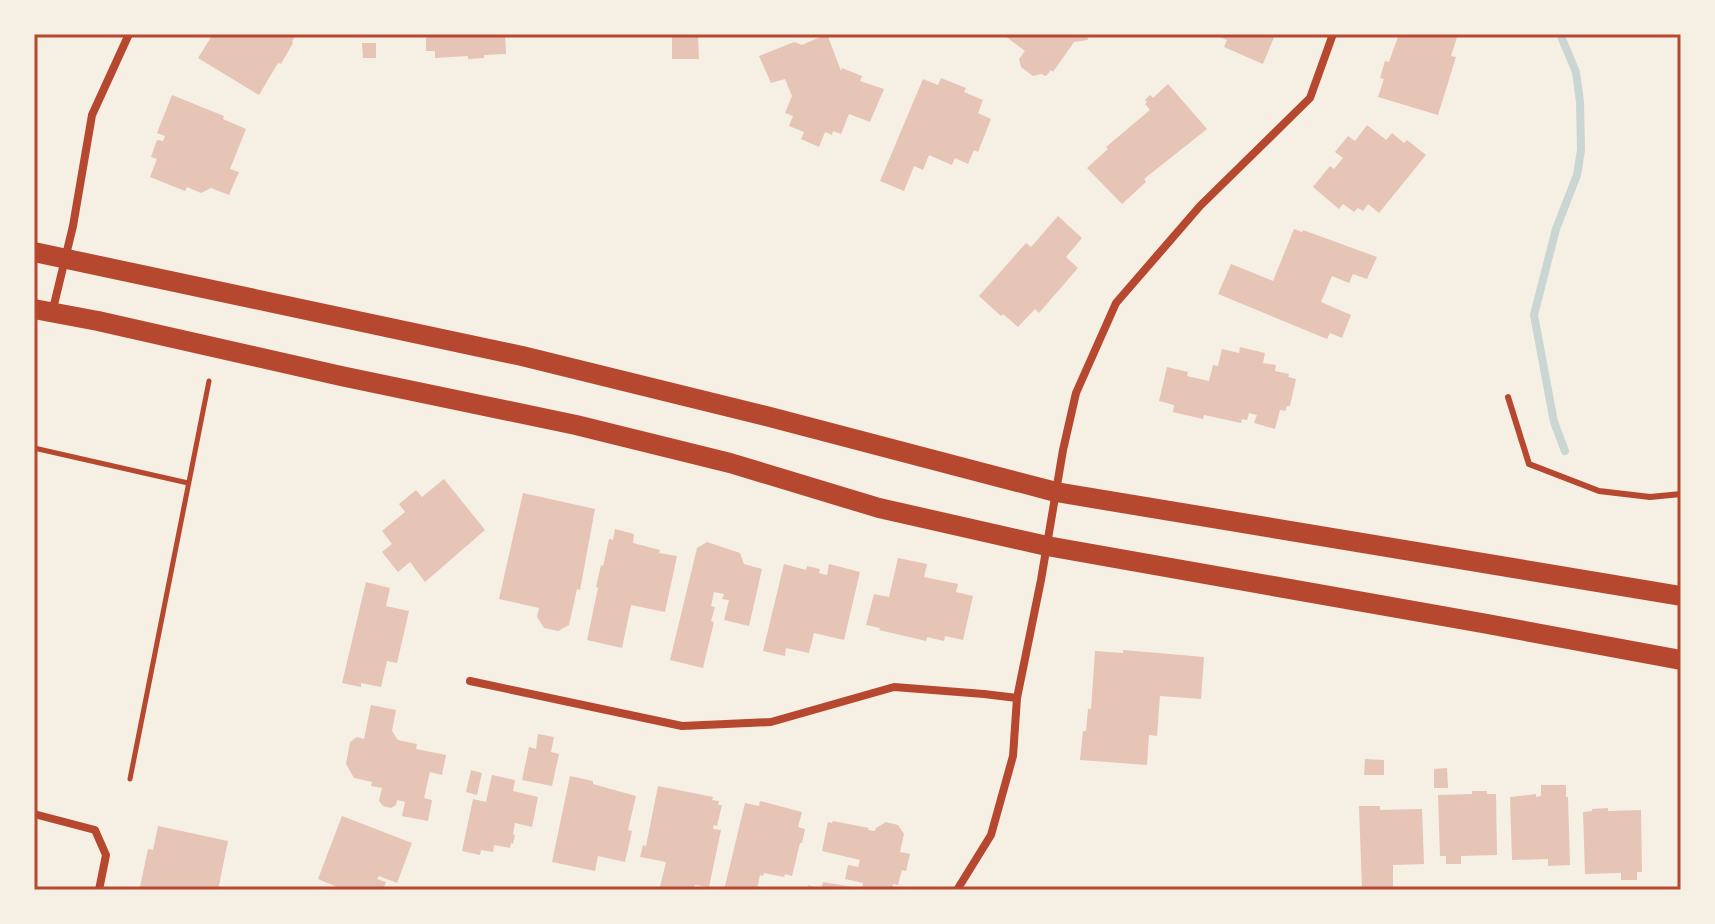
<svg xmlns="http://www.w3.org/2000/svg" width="1715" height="924" font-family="Lora,serif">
<rect width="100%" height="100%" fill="#f6efe4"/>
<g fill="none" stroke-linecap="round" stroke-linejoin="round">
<polyline stroke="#c9d6d2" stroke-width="8" points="1560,34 1576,72 1580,102 1581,150 1577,175 1556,229 1534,315 1554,422 1565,451"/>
</g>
<g fill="#e6c5b7">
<polygon points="213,34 296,34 292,42 293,43 281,64 278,63 259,95 198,58"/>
<polygon points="426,34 505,34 506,54 484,55 484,58 468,59 468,56 435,58 435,51 426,51"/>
<polygon points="672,34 698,34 699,59 672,59"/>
<polygon points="827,34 841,71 842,68 862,76 860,81 884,89 870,122 849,114 841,134 833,131 832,135 825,132 819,147 801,139 804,132 789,126 793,116 785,113 792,96 785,79 771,83 759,56 794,42 802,45"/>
<polygon points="1006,34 1087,34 1088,40 1074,42 1053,72 1051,70 1046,76 1041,74 1033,76 1021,67 1019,59 1025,51 1005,36"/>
<polygon points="1213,34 1273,34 1275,35 1263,64 1224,47 1227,40"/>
<polygon points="1399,34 1458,34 1451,56 1456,57 1438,115 1378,97 1384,79 1380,78 1385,61 1389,62"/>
<polygon points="362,43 376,43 376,58 363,58"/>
<polygon points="941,78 966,88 964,92 983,100 978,113 991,119 978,152 974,150 968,164 955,158 952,165 929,155 923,170 914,166 904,191 880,181 923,79 938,85"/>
<polygon points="1168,84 1207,129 1144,179 1146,182 1122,204 1087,168 1108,149 1106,147 1150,110 1145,104 1147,102 1145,100 1150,95 1153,98"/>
<polygon points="172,95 224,116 223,119 246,129 230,169 239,172 229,195 211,188 201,193 187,187 185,191 150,177 157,159 151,157 157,140 163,141 165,136 157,133"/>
<polygon points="1367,125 1386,140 1392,133 1404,143 1407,140 1426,155 1379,213 1368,204 1363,211 1358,208 1354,212 1343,204 1339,209 1313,187 1330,166 1334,169 1343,158 1335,152 1348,136 1355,141"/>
<polygon points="1058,216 1082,238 1066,257 1078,268 1039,313 1035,309 1018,327 1003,314 1001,316 979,296 1026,243 1031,247"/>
<polygon points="1294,229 1302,232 1303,230 1377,257 1367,279 1353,274 1349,283 1332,276 1321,302 1351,315 1342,338 1330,333 1327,339 1218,294 1231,264 1273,281"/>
<polygon points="1240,347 1265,353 1263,363 1276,365 1275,371 1289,374 1288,377 1296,379 1290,406 1287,406 1285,411 1280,410 1275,429 1254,423 1257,415 1249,413 1247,420 1242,419 1241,423 1204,415 1203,419 1173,412 1174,405 1159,401 1167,367 1188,372 1187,376 1209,381 1213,365 1218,366 1222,349 1239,353"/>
<polygon points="444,479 485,530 425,582 410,562 398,572 382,552 392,544 382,531 405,512 399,504 416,490 422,497"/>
<polygon points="523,493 595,509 580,590 577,589 569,625 558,631 544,628 537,617 539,608 499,599"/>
<polygon points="615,529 634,534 633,543 660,550 659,553 677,556 665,612 631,605 622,648 587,640 598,588 596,587 601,565 603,566 609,539 613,540"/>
<polygon points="707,542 740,553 744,564 762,569 749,626 724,620 729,600 722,599 724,594 714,592 711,606 715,607 711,621 714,622 703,668 670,660 697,548"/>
<polygon points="898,558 927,564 924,577 958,584 956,592 973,596 963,640 945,636 944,641 927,637 926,641 879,630 880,628 866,625 874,594 889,597"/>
<polygon points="784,564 806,570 807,566 820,569 819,573 827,575 829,564 860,572 844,640 814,633 809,653 786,648 785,656 763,651"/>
<polygon points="366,582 390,588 386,606 409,611 397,663 387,661 381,687 361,683 361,687 342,683"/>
<polygon points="1123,650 1204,657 1201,699 1160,696 1157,736 1149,735 1147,765 1080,760 1083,731 1086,731 1088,709 1091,709 1095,651 1123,653"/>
<polygon points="371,705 396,710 392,731 398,740 417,744 416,749 446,755 442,775 430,772 424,798 432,800 428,821 402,816 405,802 397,800 396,805 391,808 383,806 379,801 382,788 371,786 372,782 354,778 346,764 350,742 357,737 364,739"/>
<polygon points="538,734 554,737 551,752 559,754 552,786 522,780 529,747 536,749"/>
<polygon points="1365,759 1384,760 1384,775 1364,775"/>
<polygon points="1447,768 1448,788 1434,788 1434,769"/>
<polygon points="471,770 482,773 477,795 466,792"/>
<polygon points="492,775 515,780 513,791 538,797 532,827 515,823 513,834 515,835 513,844 511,843 510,848 494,845 493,852 481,850 480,855 462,851 473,799 486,802"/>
<polygon points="570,776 593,781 593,784 636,796 628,830 632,831 625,862 598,856 595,871 552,862"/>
<polygon points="1541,785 1566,785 1566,797 1568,797 1570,865 1548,866 1548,859 1512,860 1510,797 1536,794 1536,797 1541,796"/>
<polygon points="658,786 713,797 712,800 719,801 718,805 722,805 717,826 714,825 713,829 721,830 709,887 695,885 694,890 674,890 660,887 666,862 640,857 643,845 646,846"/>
<polygon points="1472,791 1487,791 1487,794 1496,794 1497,855 1461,856 1461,864 1446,864 1446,856 1440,856 1438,795 1472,794"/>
<polygon points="760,801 802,812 798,827 805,829 802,843 800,843 792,876 785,874 784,877 764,873 763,876 760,875 757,890 724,890 745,803 759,806"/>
<polygon points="1359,806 1380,806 1380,810 1422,809 1424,864 1393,865 1393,890 1362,890"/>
<polygon points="1608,808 1608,811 1641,810 1642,872 1637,872 1637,880 1621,880 1621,873 1585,874 1583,812 1592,811 1592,809"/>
<polygon points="342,816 412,843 397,883 379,876 377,879 386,882 383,890 344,890 318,879"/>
<polygon points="833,821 869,828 868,830 875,831 876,828 886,822 898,825 904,834 900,852 910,854 906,871 902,870 898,885 893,884 892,890 862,890 863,883 845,879 848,865 858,867 860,860 822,851 828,822 832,823"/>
<polygon points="158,826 228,841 218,890 152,890 140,887 148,849 153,850"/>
<polygon points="823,882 859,888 859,890 807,890 808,885 821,889"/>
</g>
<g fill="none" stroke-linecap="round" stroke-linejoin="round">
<g stroke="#b5482f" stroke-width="5">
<polyline points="34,448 188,483"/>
<polyline points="130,779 209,381"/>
</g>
<polyline stroke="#b5482f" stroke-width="6" points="1508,397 1529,464 1599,491 1650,497 1681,494"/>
<g stroke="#b5482f" stroke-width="8">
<polyline points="52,313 73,226 92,115 129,34"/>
<polyline points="470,681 682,726 771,722 894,687 984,694 1017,698"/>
<polyline points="34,814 95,830 106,855 99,890"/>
<polyline points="957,890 991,835 1013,756 1017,698 1041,580 1063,450 1076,393 1116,303 1200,206 1310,98 1333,34"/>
</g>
<g stroke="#b5482f" stroke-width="20">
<polyline points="34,252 522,356 766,416 1056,492 1681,596"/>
<polyline points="34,309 98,321 341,376 576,425 730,463 879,508 1047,546 1482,623 1681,660"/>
</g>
</g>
<rect width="1715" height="924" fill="none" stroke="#f6efe4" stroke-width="72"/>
<rect x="36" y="36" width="1643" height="852" fill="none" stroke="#b5482f" stroke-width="3"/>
</svg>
